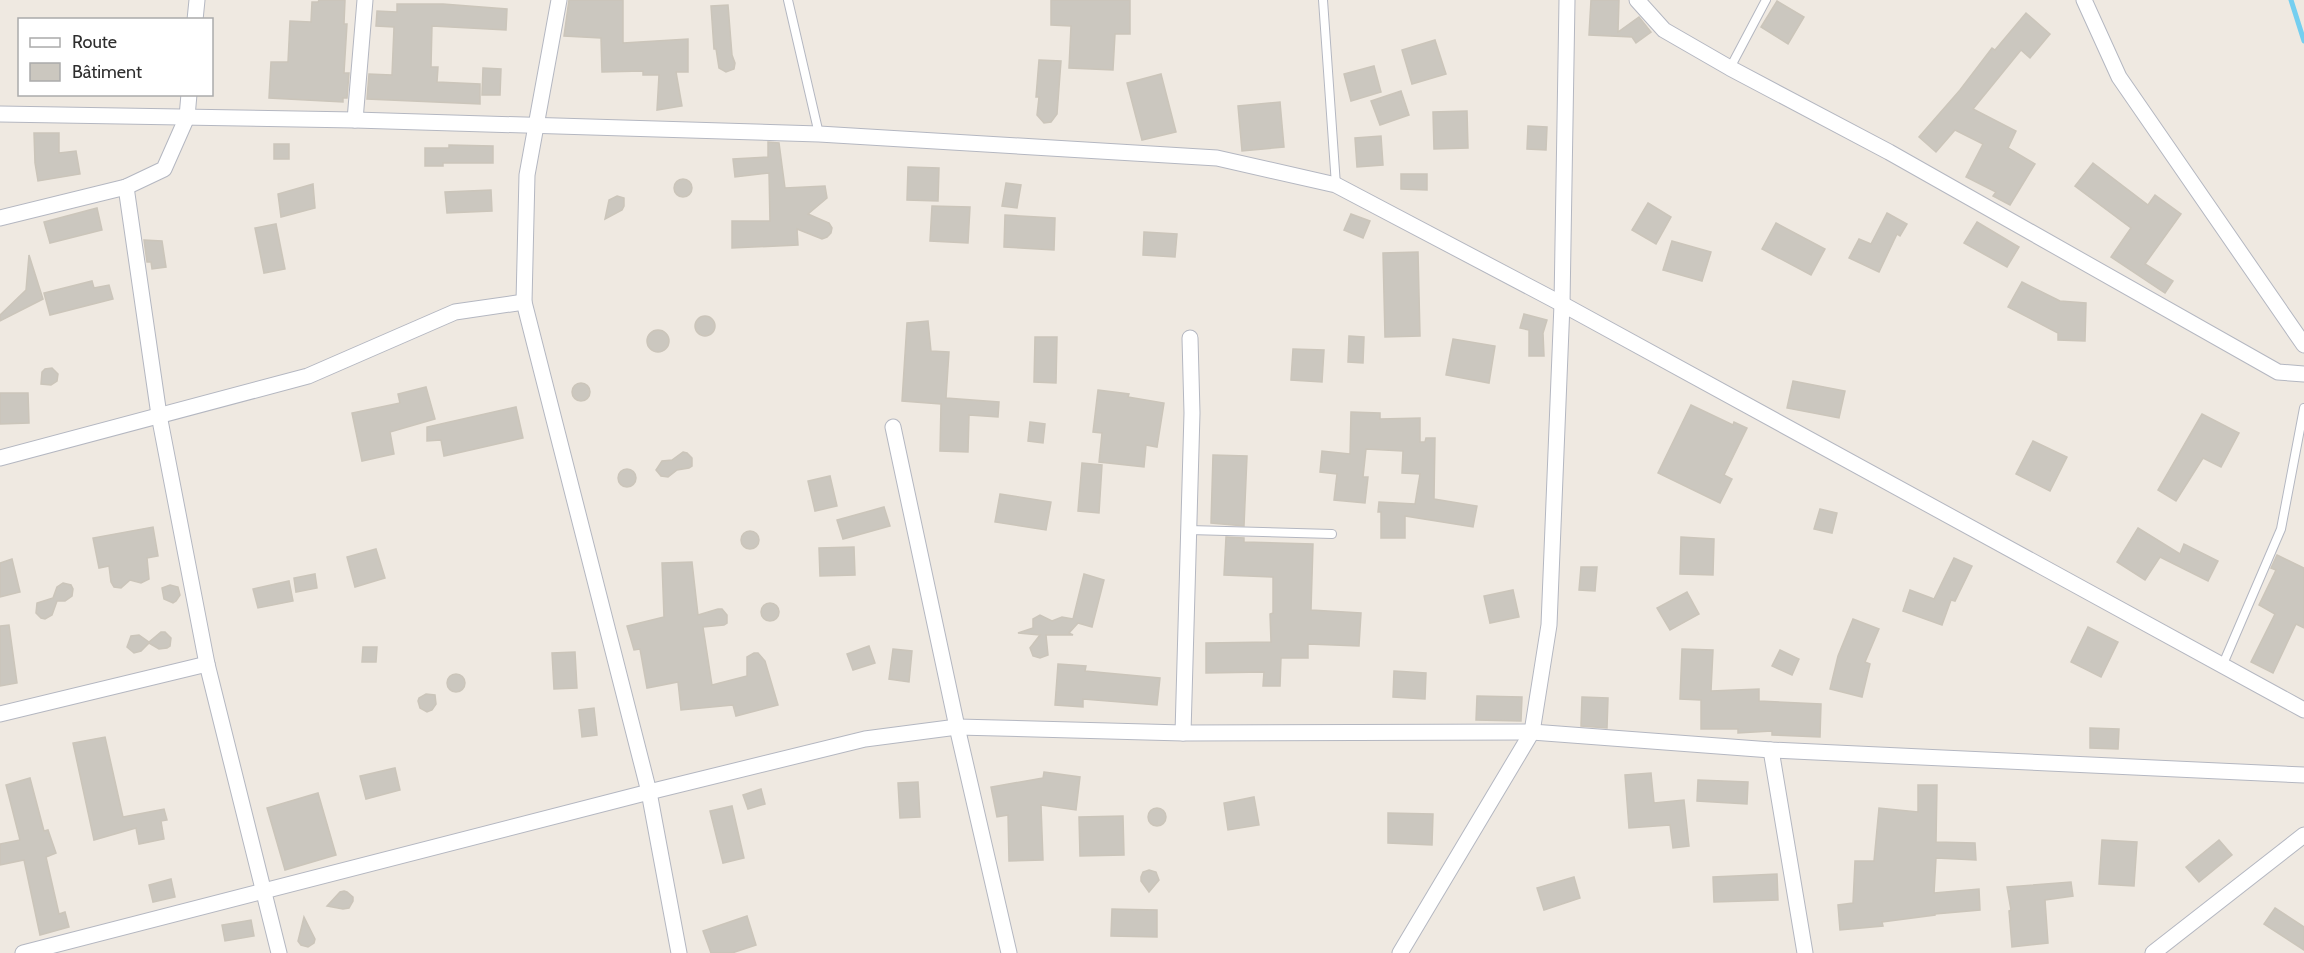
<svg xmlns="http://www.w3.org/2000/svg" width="2304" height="953" font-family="Cabin,sans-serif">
<rect width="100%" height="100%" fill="#efe9e1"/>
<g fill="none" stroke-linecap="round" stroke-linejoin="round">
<polyline stroke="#75cff0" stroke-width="5" points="2291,0 2304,41"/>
</g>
<g fill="#cbc7bf" stroke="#cbc5ba" stroke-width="1.5">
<polygon points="319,0 345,0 344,24 347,24 344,73 349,73 347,98 343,98 343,102 269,98 271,62 288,62 290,21 311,22 312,2 318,2"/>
<polygon points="569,0 623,0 623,43 688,39 688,72 676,72 682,106 657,110 659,75 643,75 643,71 602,72 601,38 564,36"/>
<polygon points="1051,0 1130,0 1130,34 1115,34 1113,70 1069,68 1071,26 1051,25"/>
<polygon points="1591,0 1619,0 1618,32 1639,17 1651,32 1636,43 1632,37 1589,35"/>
<polygon points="1777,1 1804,17 1788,44 1761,27"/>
<polygon points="397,4 443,4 507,9 506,30 432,26 431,67 438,67 437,82 480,84 480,104 367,99 369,74 392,75 394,27 376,26 377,11 397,12"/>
<polygon points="728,5 732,55 735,63 734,69 726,72 719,68 716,49 714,49 711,6"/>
<polygon points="2026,13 2050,34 2030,58 2021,50 1973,109 2016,131 2008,148 2035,164 2010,205 1993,196 1996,192 1966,177 1983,144 1955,130 1936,152 1919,137 1960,90 1992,48 1995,50"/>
<polygon points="1435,40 1446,74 1412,84 1402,50"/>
<polygon points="1039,60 1061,61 1057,114 1051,122 1044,123 1037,115 1039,97 1036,97"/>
<polygon points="1374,66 1381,92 1351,101 1344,74"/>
<polygon points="483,68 501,69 500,95 482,95"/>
<polygon points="1161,74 1176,132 1142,140 1127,83"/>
<polygon points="1401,91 1409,115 1380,125 1371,101"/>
<polygon points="1280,102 1284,147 1242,151 1238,106"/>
<polygon points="1467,111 1468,148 1434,149 1433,112"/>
<polygon points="1528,126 1547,127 1546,150 1527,149"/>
<polygon points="34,133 59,133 59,153 76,151 80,174 38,181 35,163"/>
<polygon points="1381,136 1383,165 1357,167 1355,138"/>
<polygon points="768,142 779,143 785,188 825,186 827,198 808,214 829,223 832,228 831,233 827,237 822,239 797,229 798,245 732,248 732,221 770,221 769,173 735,177 733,159 768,157"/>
<rect x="274" y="144" width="15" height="15"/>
<polygon points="449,145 493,146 493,163 443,163 443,166 425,166 425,148 449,148"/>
<polygon points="2093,163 2148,205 2155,195 2181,214 2145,264 2173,281 2165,293 2111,257 2131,228 2075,186"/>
<polygon points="908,167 939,168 938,201 907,200"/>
<polygon points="1401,174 1427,174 1427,190 1401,189"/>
<circle cx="683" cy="188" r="9"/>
<polygon points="1006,183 1021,185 1017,208 1002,206"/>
<polygon points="313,184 315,208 281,217 278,194"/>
<polygon points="491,190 492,211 447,213 445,192"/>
<polygon points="617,196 624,198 624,206 622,210 605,219 609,200"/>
<polygon points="1648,203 1671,217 1656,244 1632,230"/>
<polygon points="932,206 970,207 968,243 930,241"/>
<polygon points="97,208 102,230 50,243 44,222"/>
<polygon points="1887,213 1907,224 1900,236 1897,234 1879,272 1849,258 1859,239 1871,244"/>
<polygon points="1351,214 1370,221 1363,238 1344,230"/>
<polygon points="1005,215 1055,218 1054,250 1004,247"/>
<polygon points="1977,222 2019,247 2007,267 1964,243"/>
<polygon points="1776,223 1825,249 1811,275 1762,249"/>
<polygon points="276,224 285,269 264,273 255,228"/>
<polygon points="1144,232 1177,234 1175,257 1143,255"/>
<polygon points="144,240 162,241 166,267 152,269 151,262 147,262"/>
<polygon points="1672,241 1711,252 1702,281 1663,270"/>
<polygon points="1418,252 1420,336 1385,337 1383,253"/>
<polygon points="29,255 43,299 0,321 0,315 26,290"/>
<polygon points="92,281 94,288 109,285 113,299 50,315 44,293"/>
<polygon points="2022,282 2060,301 2086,303 2085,341 2058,340 2058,333 2008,307"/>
<polygon points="1524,314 1547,320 1543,333 1544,356 1529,356 1529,330 1520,328"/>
<circle cx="705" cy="326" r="10"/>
<polygon points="928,321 931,351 949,352 946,398 999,402 998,417 969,415 968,452 940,451 941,404 902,401 907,323"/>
<circle cx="658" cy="341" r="11"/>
<polygon points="1349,336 1364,337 1363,363 1348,362"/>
<polygon points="1035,337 1057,337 1056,383 1034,382"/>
<polygon points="1453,339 1495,346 1489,383 1446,375"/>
<polygon points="1293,349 1324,350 1322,382 1291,380"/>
<polygon points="52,368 58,374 57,381 51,385 41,384 42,372 45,369"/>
<polygon points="1793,381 1845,391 1839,418 1787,408"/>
<circle cx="581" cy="392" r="9"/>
<polygon points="426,387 435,419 390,432 394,454 362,461 352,413 400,403 398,394"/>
<polygon points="1098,390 1129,394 1128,397 1164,403 1157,447 1146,445 1144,467 1099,462 1102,433 1093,432"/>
<polygon points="0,393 28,393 29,423 0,424"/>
<polygon points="1691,405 1733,425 1734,422 1747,428 1724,475 1732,479 1720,503 1658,473"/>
<polygon points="516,407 523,438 444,456 441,440 427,441 427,427"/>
<polygon points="1351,412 1380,413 1380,419 1420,418 1420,442 1425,442 1426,438 1435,438 1434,499 1477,506 1473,527 1405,516 1405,538 1381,538 1381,512 1378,512 1379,502 1415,504 1420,474 1402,473 1403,451 1366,449 1363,477 1368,477 1365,503 1334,500 1337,474 1320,472 1322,451 1350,454"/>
<polygon points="2202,414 2239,433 2221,467 2203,458 2176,501 2158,490"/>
<polygon points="1030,422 1045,424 1043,443 1028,441"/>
<polygon points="2033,441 2067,457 2050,491 2016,474"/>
<polygon points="683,452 687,453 692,458 692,466 689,468 677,470 668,477 661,476 656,470 662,461 672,460"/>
<polygon points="1213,455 1247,456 1244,526 1211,523"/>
<polygon points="1082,463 1102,465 1099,513 1078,511"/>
<circle cx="627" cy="478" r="9"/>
<polygon points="830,476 837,506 815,511 808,481"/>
<polygon points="1000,494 1051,502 1046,530 995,522"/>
<polygon points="884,507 890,526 843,539 837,520"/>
<polygon points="1820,509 1837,513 1832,533 1814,529"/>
<polygon points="153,527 158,556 147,558 149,579 141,583 130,580 121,588 114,587 111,582 109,566 99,568 93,538"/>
<polygon points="2138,528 2180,554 2184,544 2218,561 2208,581 2160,557 2145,580 2117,562"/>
<circle cx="750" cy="540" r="9"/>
<polygon points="1226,537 1244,538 1244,542 1313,544 1311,610 1361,613 1359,646 1308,644 1308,658 1281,658 1280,686 1263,686 1264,672 1206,673 1206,643 1271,642 1270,614 1273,613 1273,577 1224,575"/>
<polygon points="1681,537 1714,539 1713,575 1680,574"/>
<polygon points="854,547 855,575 820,576 819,548"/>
<polygon points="376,549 385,578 355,587 347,557"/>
<polygon points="2277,555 2304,568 2304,628 2296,624 2273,673 2251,662 2275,614 2259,605 2276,570 2271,568"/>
<polygon points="1954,558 1972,566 1955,601 1951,600 1942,625 1903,611 1910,590 1934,599"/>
<polygon points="12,559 20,592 0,597 0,563"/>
<polygon points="692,562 698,615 718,609 722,609 727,615 727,623 724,625 703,627 712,685 747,676 747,657 754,653 758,653 765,661 778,705 736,716 733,705 681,710 678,682 647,688 640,649 634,650 627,626 664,617 662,563"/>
<polygon points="1581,567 1597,567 1595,591 1579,590"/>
<polygon points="315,574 317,588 296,592 294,578"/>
<polygon points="1084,574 1104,580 1092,627 1078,623 1069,633 1073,635 1046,635 1048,655 1040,658 1033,656 1030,648 1040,635 1018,633 1033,628 1033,619 1040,615 1052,621 1062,617 1073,619"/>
<polygon points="289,581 293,601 258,608 253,589"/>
<polygon points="63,583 71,585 73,589 72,596 65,601 57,601 52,615 45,619 41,618 36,613 37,603 53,598 57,587"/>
<polygon points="170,585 178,587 180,595 176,601 173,603 164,599 162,588"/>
<polygon points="1513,590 1519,617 1490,623 1484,596"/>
<polygon points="1687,592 1699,614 1670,630 1657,608"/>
<circle cx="770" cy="612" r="9"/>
<polygon points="1853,619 1879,629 1865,662 1870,664 1862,697 1830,689 1838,656"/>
<polygon points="9,625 17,683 0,686 0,626"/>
<polygon points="2088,627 2118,642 2101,677 2071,662"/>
<polygon points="161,632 165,632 171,638 170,646 167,648 159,649 149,643 141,651 134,653 127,647 131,636 139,635 149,642"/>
<polygon points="869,646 875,663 853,670 847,654"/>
<polygon points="363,647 377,647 376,662 362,662"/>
<polygon points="893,649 912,651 909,682 889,679"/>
<polygon points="1682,649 1713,650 1711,691 1759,689 1759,701 1821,704 1820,737 1772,735 1772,731 1738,733 1738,729 1701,729 1701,700 1680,699"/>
<polygon points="1780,650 1799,659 1792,675 1772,666"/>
<polygon points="575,652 577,688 554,689 552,653"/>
<polygon points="1058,664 1086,666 1085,671 1160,678 1157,705 1083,699 1083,707 1055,705"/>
<polygon points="1394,671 1426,673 1425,699 1393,697"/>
<circle cx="456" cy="683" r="9"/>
<polygon points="426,694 435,695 436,704 432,710 427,712 420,708 418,701 419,698"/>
<polygon points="1477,696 1522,697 1521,721 1476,720"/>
<polygon points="1582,697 1608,698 1607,728 1581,726"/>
<polygon points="594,708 597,735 582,737 579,710"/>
<polygon points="2090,728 2119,729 2118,749 2090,748"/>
<polygon points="105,737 123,817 164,809 167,820 161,821 164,839 139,844 136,828 94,840 73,743"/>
<polygon points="395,768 400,790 366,799 360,776"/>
<polygon points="1044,772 1080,777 1076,810 1041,805 1043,860 1009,861 1008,815 997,817 991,787 1043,778"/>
<polygon points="1651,773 1654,803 1684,800 1689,846 1673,848 1670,825 1629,828 1625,775"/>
<polygon points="30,778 44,831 48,830 56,853 46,857 59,914 65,912 69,927 40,935 24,860 0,865 0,844 20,840 6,785"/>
<polygon points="1698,780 1748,782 1747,804 1697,801"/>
<polygon points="918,782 920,817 900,818 898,783"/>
<polygon points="1918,785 1937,785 1936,842 1975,843 1976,860 1936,858 1934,893 1979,889 1980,910 1935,914 1935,915 1882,922 1883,926 1840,930 1838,905 1853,903 1855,861 1874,861 1879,808 1918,812"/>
<polygon points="761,789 765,804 748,809 743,795"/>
<polygon points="318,793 336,855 285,870 267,808"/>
<polygon points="1254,797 1259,825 1228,830 1224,803"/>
<polygon points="732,806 744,858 723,863 710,811"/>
<circle cx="1157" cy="817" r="9"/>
<polygon points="1388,813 1433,814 1432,845 1388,843"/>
<polygon points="1123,816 1124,855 1080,856 1079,817"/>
<polygon points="2102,840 2137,842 2134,886 2099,884"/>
<polygon points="2219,840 2232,855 2199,882 2186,867"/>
<polygon points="1149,870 1156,872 1159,880 1149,892 1141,881 1141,877 1143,872"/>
<polygon points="1777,874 1778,900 1714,902 1713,877"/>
<polygon points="1574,877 1580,898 1544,910 1537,888"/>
<polygon points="171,879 175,897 153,902 149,885"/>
<polygon points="2071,882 2073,896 2045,900 2048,943 2012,947 2009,911 2011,910 2007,887"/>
<polygon points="344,891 347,892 353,897 353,901 349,908 343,909 327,906 340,892"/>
<polygon points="2275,908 2304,927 2304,950 2264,924"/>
<polygon points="1112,909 1157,910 1157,937 1111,936"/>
<polygon points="747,916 756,945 732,953 711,953 703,931"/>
<polygon points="304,917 315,939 314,943 308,947 301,945 298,941"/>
<polygon points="251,920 254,936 225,941 222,925"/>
</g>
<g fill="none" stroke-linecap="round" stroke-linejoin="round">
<defs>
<g id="service">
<polyline points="788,0 819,134"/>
<polyline points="1323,0 1336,185"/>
<polyline points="1730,68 1766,0"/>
<polyline points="1189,530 1332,534"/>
<polyline points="2223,664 2281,529 2304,408"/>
</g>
<g id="minor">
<polyline points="559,0 527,175 524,302 649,792 679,953"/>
<polyline points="1637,0 1664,30 1730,68 1889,152 2278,372 2304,374"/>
<polyline points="2084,0 2119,77 2304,345"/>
<polyline points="195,20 197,0"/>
<polyline points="0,114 355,120 819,134 1217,158 1336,185 1562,304 2304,710"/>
<polyline points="355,120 365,0"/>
<polyline points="126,187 159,415 207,664 279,953"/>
<polyline points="0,218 126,187 164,169 187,117 189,94"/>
<polyline points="893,427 957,727 1009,953"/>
<polyline points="0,458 308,376 455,312 524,302"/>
<polyline points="0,714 207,664"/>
<polyline points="1183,733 1192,413 1190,338"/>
<polyline points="1771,750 1805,953"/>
<polyline points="23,953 649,792 865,739 957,727 1183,733 1532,732 1771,750 2304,775"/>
<polyline points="1400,953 1532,732 1549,625 1562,304 1567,0"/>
<polyline points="2153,953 2304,835"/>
</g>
</defs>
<use href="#service" stroke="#b4b7c1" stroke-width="10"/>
<use href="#minor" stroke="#b4b7c1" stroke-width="17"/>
<use href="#service" stroke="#fff" stroke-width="8"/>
<use href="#minor" stroke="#fff" stroke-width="15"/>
</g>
<rect x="18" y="18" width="195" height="78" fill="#ffffff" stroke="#ababab" stroke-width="1.5"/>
<rect x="30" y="38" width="30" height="9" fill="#ffffff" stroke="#ababab" stroke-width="1.5"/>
<text x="72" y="48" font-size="18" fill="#2e2e2e">Route</text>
<rect x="30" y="63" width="30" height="18" fill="#cbc7bf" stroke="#ababab" stroke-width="1.5"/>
<text x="72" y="78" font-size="18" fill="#2e2e2e">Bâtiment</text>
</svg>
